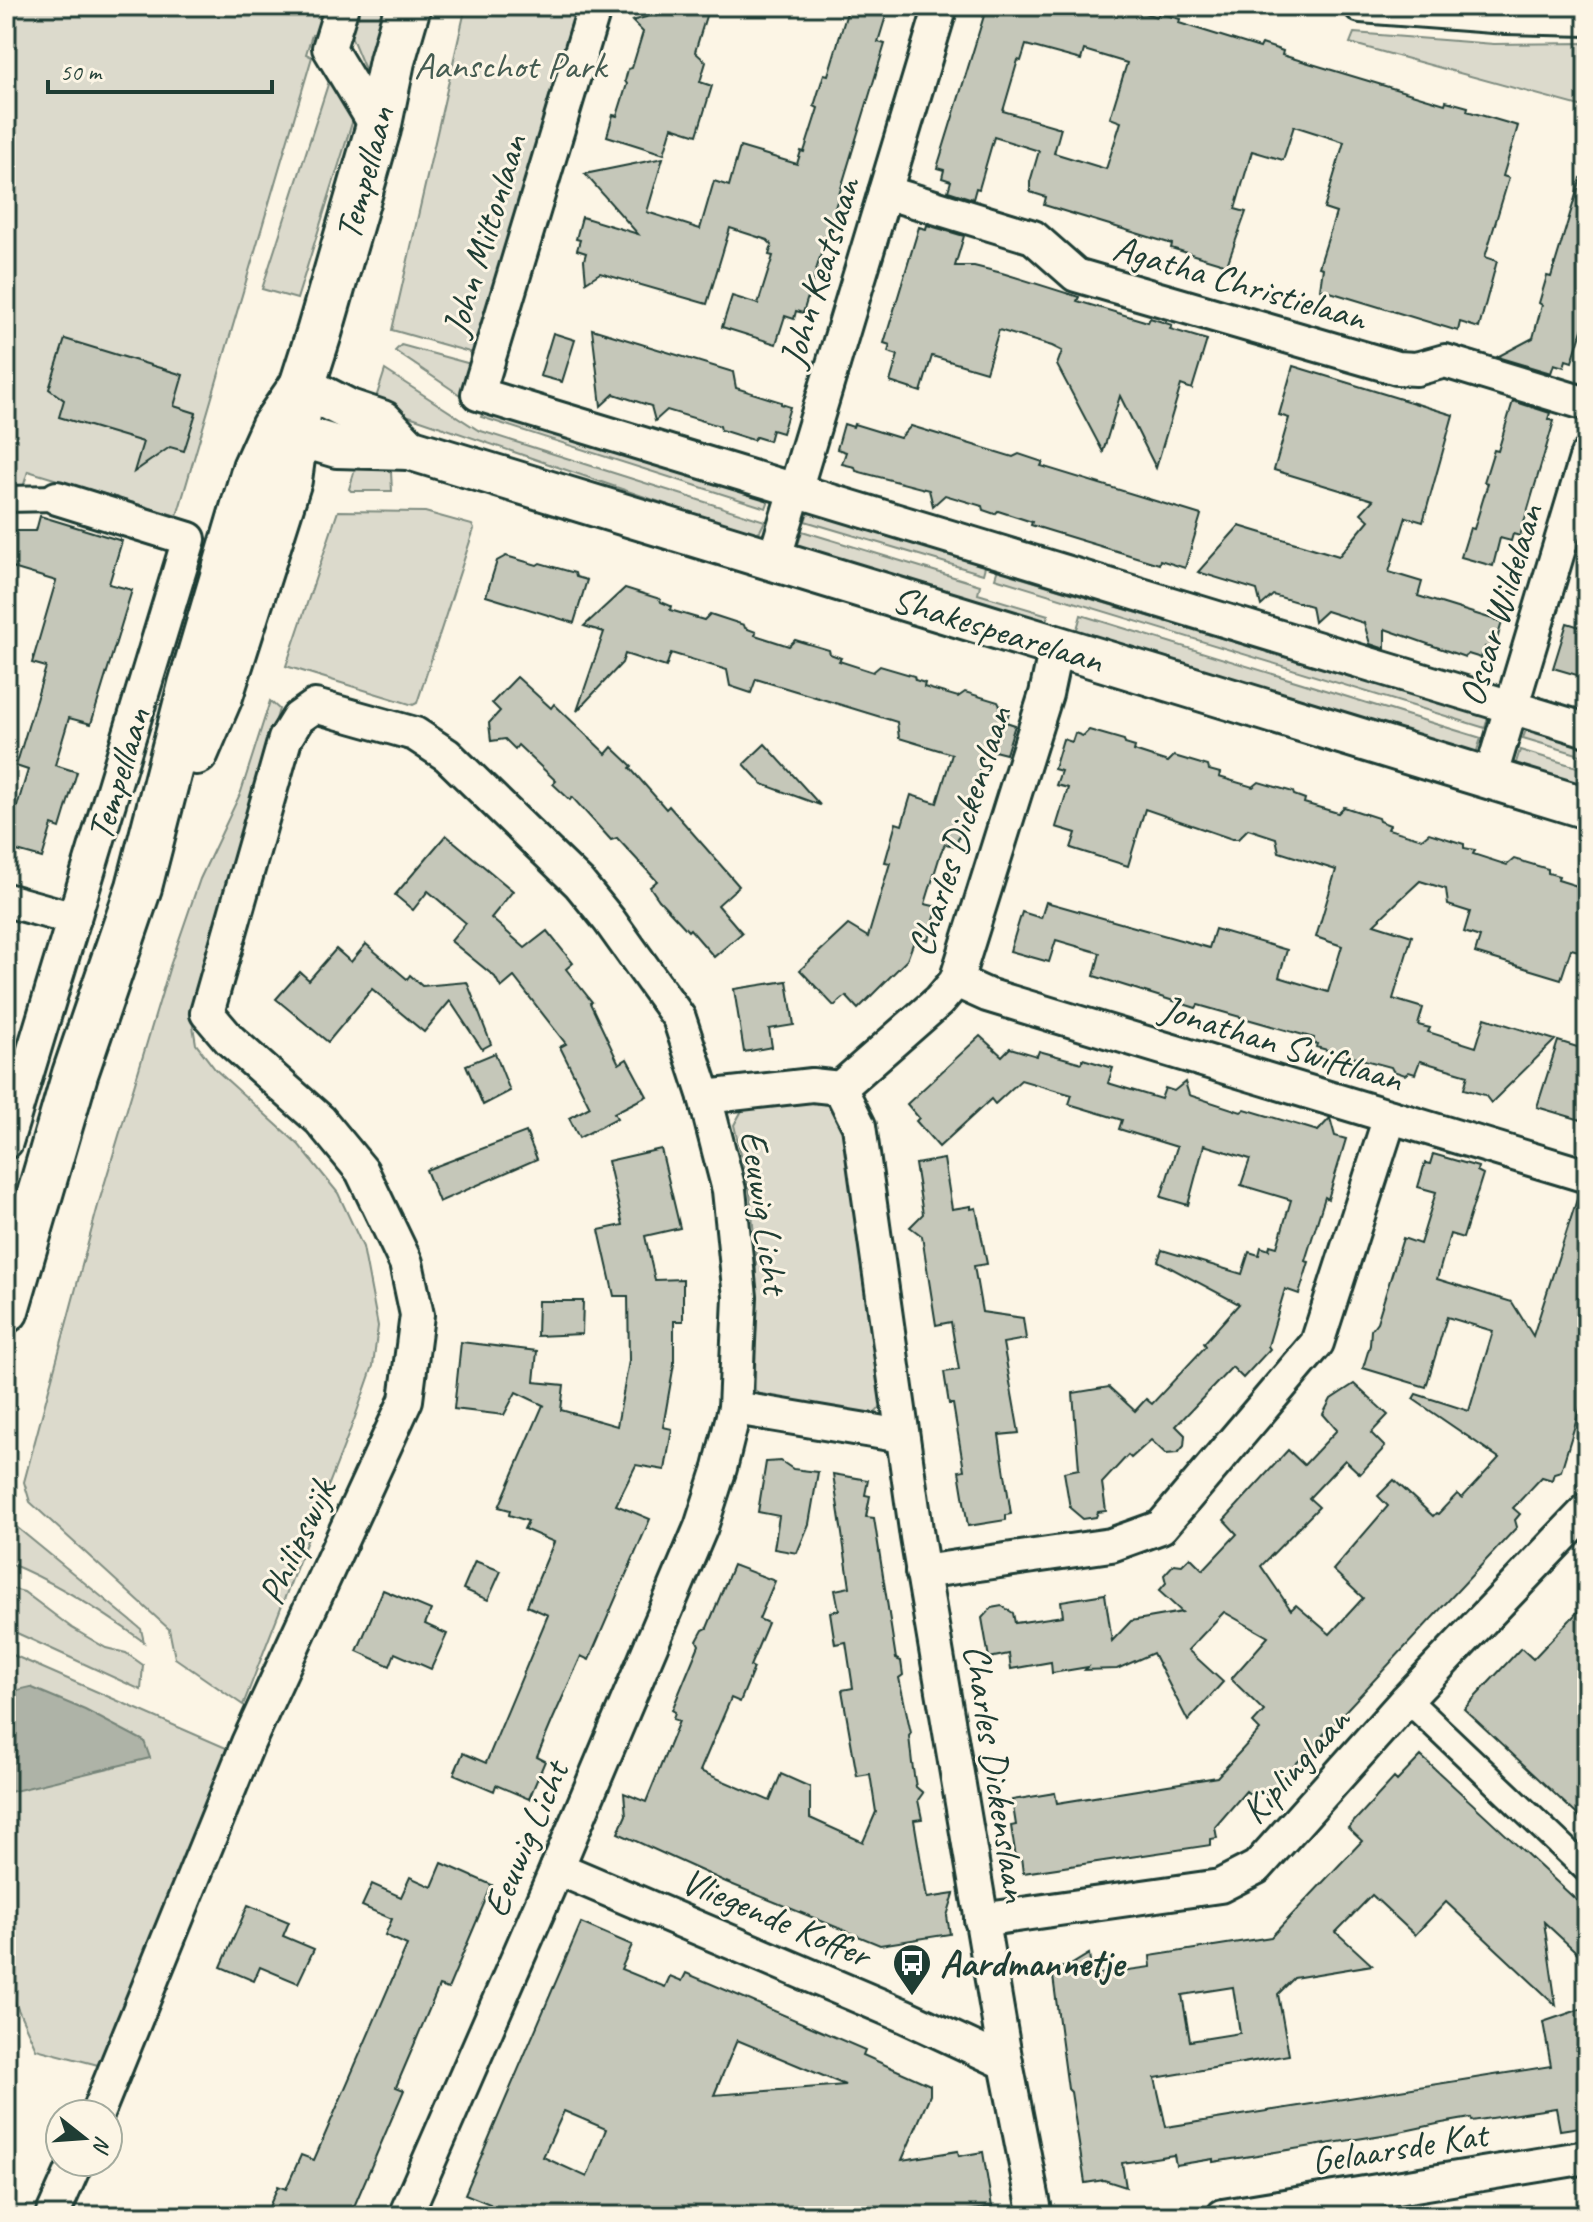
<svg xmlns="http://www.w3.org/2000/svg" width="1593" height="2222" font-family="Caveat,sans-serif">
<rect width="100%" height="100%" fill="#fcf5e5"/>
<filter id="ink" filterUnits="userSpaceOnUse"><feTurbulence type="fractalNoise" baseFrequency=".0125" numOctaves="2"/><feDisplacementMap in="SourceGraphic" scale="16" xChannelSelector="R" yChannelSelector="G"/><feConvolveMatrix kernelMatrix="1 2 1 2 8 2 1 2 1" color-interpolation-filters="sRGB"/></filter>
<g filter="url(#ink)">
<g fill="#dcdacc" stroke="#7e8c80" stroke-width="2">
<polygon points="6,6 327,6 317,36 312,35 306,54 312,57 177,516 28,471 19,501 6,501"/>
<polygon points="351,6 386,6 366,72 346,24"/>
<polygon points="466,6 586,6 480,355 392,330"/>
<polygon points="1354,33 1494,44 1587,43 1587,108 1350,43"/>
<polygon points="331,75 356,110 297,299 262,289"/>
<polygon points="401,345 478,366 466,399 395,351"/>
<polygon points="385,370 478,430 765,521 760,531 753,534 374,404"/>
<polygon points="486,406 762,491 769,500 766,508 481,417"/>
<polygon points="358,460 381,464 391,472 392,491 351,491 349,489"/>
<polygon points="809,510 987,559 983,574 805,521"/>
<polygon points="338,511 425,512 472,525 474,529 417,703 413,705 286,666"/>
<polygon points="802,531 980,585 978,594 1048,615 1044,626 797,548"/>
<polygon points="1000,562 1012,575 1353,678 1365,674 1489,714 1485,728 995,578"/>
<polygon points="1081,615 1481,738 1475,757 1075,636"/>
<polygon points="270,701 279,709 192,1020 196,1044 215,1069 299,1145 338,1193 363,1247 378,1326 373,1366 354,1420 243,1705 175,1658 169,1629 30,1502 24,1482 99,1202 170,966 200,879 241,792"/>
<polygon points="1540,727 1587,742 1587,757 1523,738 1526,730"/>
<polygon points="1520,750 1587,770 1587,792 1514,769"/>
<polygon points="819,1093 833,1101 843,1119 888,1400 868,1420 769,1403 755,1390 756,1257 750,1193 734,1125 744,1107"/>
<path d="M14,1525L141,1629L144,1642C100,1610 56,1582 6,1562V1552Z"/>
<polygon points="6,1587 24,1592 72,1628 106,1648 126,1653 143,1665 141,1690 6,1628"/>
<polygon points="6,1652 233,1751 156,1925 102,2066 36,2049 6,1983"/>
</g>
<polygon fill="#aeb3a7" stroke="#758479" stroke-width="2" points="30,1687 85,1710 144,1741 150,1758 6,1793 6,1708 13,1691"/>
<g fill="#c5c7b9" stroke="#1f3d34" stroke-width="2" fill-rule="evenodd">
<polygon points="661,6 709,6 695,52 706,62 700,82 712,86 697,135 672,127 664,154 607,136 613,115 617,116 627,84 625,81 628,69 632,68 643,32 632,21 653,15 657,16"/>
<polygon points="849,6 889,6 878,42 885,44 803,313 796,311 794,319 785,316 776,344 722,327 732,296 758,304 773,256 769,255 772,245 767,240 730,228 707,304 600,273 586,282 584,260 586,253 577,250 580,240 576,239 582,217 638,234 585,174 663,158 647,212 700,229 714,181 729,186 740,147 797,164 801,151 804,152 818,108 814,106 824,74 828,75"/>
<path d="M987,6H1122L1157,17L1159,13L1180,19L1179,23L1260,48L1262,44L1283,51L1282,55L1445,104L1446,101L1468,107L1467,111L1518,126L1503,176L1509,178L1485,257L1497,261L1479,328L1460,322L1458,331L1320,289L1323,268L1319,267L1336,213L1324,209L1344,142L1294,126L1283,160L1252,151L1235,209L1246,212L1227,265L1171,248L1172,244L1044,205L1046,197L1030,192V182L1039,151L994,137L979,189L976,188L973,199L948,191L951,181L942,178L944,170L937,168ZM1026,45L1081,60L1084,50L1127,63L1110,118L1121,122L1106,169L1054,153L1061,128L1003,111L1018,60L1021,61Z"/>
<polygon points="1581,178 1587,179 1587,314 1572,362 1566,360 1564,367 1554,364 1551,373 1497,357 1533,338 1542,305 1539,303 1547,276 1551,277"/>
<polygon points="927,225 964,236 955,266 974,266 1002,273 1079,297 1077,301 1148,322 1150,318 1172,325 1170,329 1207,340 1192,389 1181,385 1156,468 1120,396 1103,452 1057,365 1062,351 1052,346 999,330 986,372 932,356 921,392 890,382 898,355 888,352 890,345 884,343 919,227 926,229"/>
<polygon points="592,329 733,372 736,388 781,402 781,404 790,407 782,433 772,430 769,441 756,437 753,440 721,430 720,426 667,410 655,421 651,406 614,394 601,406"/>
<polygon points="553,333 575,340 562,382 540,376"/>
<polygon points="65,339 183,375 174,406 196,413 184,451 170,447 134,472 143,442 59,417 64,400 49,389"/>
<polygon points="1293,366 1453,415 1423,522 1406,517 1389,572 1422,582 1418,596 1502,622 1494,650 1485,647 1481,658 1468,654 1465,657 1385,629 1385,649 1370,644 1364,623 1326,611 1314,622 1311,606 1273,595 1261,606 1257,590 1198,572 1239,526 1339,556 1369,520 1361,513 1373,500 1274,470 1289,418 1279,415"/>
<polygon points="1513,401 1550,413 1548,419 1554,421 1520,536 1513,534 1511,541 1500,538 1493,566 1461,557 1470,528 1474,529 1488,483 1484,482 1494,450 1498,451"/>
<polygon points="844,424 853,427 854,424 900,438 911,426 1013,457 1019,454 1043,462 1041,466 1201,515 1185,568 1160,560 1159,564 1031,525 1032,522 998,511 995,514 983,510 982,506 945,495 933,506 929,490 856,471 855,467 842,464 846,452 837,449"/>
<polygon points="40,516 122,541 109,584 132,590 91,724 69,718 55,765 77,772 60,828 52,825 42,858 6,848 6,810 15,813 28,770 16,766 46,667 32,663 56,581 6,566 6,531 36,531"/>
<polygon points="506,556 537,565 540,563 575,573 576,577 587,580 574,623 486,596 497,561"/>
<polygon points="625,588 660,599 661,602 671,606 670,610 704,620 710,614 744,625 745,628 756,632 755,635 789,646 795,640 829,650 830,654 841,658 839,661 873,672 880,666 914,676 915,680 925,683 924,687 958,697 965,692 998,702 1000,706 1010,709 1006,722 1015,725 1006,754 986,749 956,846 945,844 941,852 925,904 938,907 928,940 916,936 907,960 858,1009 846,996 834,1006 800,970 848,925 868,937 890,863 885,862 896,823 902,825 911,795 937,803 952,754 899,738 897,722 799,692 756,679 751,693 730,686 727,670 671,653 666,667 625,654 622,663 577,711 604,632 584,626"/>
<polygon points="1567,623 1587,629 1587,678 1553,668"/>
<polygon points="517,677 551,708 554,704 606,754 612,747 632,766 630,768 666,809 669,806 739,886 718,905 742,933 714,957 690,929 688,931 659,900 650,887 657,881 617,838 611,840 572,797 570,800 553,784 556,781 518,745 515,749 505,739 491,741 489,723 500,711 492,703"/>
<polygon points="1089,730 1124,740 1125,744 1135,747 1134,751 1168,762 1174,756 1208,766 1209,770 1220,773 1219,777 1253,787 1259,782 1293,792 1294,795 1305,799 1304,803 1338,813 1344,807 1378,818 1379,821 1390,825 1388,829 1422,839 1429,833 1464,844 1464,848 1475,850 1473,854 1507,865 1514,859 1548,869 1548,873 1559,876 1558,880 1587,889 1587,953 1571,949 1561,979 1475,953 1480,937 1464,932 1470,912 1448,905 1446,889 1420,881 1374,924 1412,936 1393,999 1423,1008 1418,1025 1430,1028 1428,1032 1476,1047 1485,1018 1555,1040 1491,1103 1485,1095 1464,1089 1468,1075 1420,1061 1415,1074 1409,1072 1405,1075 1393,1071 1391,1067 1316,1047 1317,1044 1313,1043 1314,1038 1198,1005 1196,1008 1094,976 1100,953 1056,940 1049,962 1010,951 1022,912 1041,918 1046,902 1209,948 1215,929 1287,950 1279,977 1328,992 1342,946 1316,937 1336,870 1279,852 1276,838 1248,829 1238,839 1232,839 1145,809 1128,866 1071,848 1076,833 1056,827 1068,788 1056,785 1061,771 1054,769 1063,739 1072,742 1075,733 1083,736"/>
<polygon points="765,744 820,805 762,784 744,764"/>
<polygon points="446,835 513,891 491,918 525,948 547,931 573,963 566,969 592,1002 590,1003 619,1064 627,1059 647,1096 614,1113 617,1118 579,1138 569,1118 590,1107 560,1047 566,1044 514,977 501,988 495,977 451,941 466,923 428,891 413,910 395,895"/>
<polygon points="366,944 407,979 410,975 422,986 467,982 491,1044 482,1049 450,1001 424,1032 372,989 328,1042 276,999 300,972 309,980 336,949 351,962"/>
<polygon points="787,981 794,1025 769,1029 772,1047 744,1052 734,989"/>
<polygon points="980,1036 1002,1056 1010,1048 1037,1056 1039,1051 1082,1063 1083,1059 1113,1068 1108,1083 1161,1099 1165,1088 1174,1091 1185,1082 1189,1095 1241,1112 1245,1109 1318,1131 1330,1118 1335,1136 1346,1139 1328,1199 1325,1197 1305,1261 1309,1262 1299,1294 1285,1289 1268,1346 1270,1349 1243,1378 1232,1367 1176,1426 1185,1435 1184,1446 1178,1453 1166,1454 1151,1440 1131,1458 1128,1455 1102,1483 1106,1511 1098,1512 1096,1517 1083,1519 1070,1508 1064,1472 1079,1469 1073,1393 1109,1387 1135,1411 1146,1399 1152,1404 1206,1346 1204,1343 1239,1304 1158,1261 1162,1250 1242,1274 1249,1252 1259,1255 1261,1247 1269,1250 1270,1245 1277,1247 1291,1200 1241,1185 1250,1159 1204,1145 1188,1205 1161,1197 1177,1147 1119,1129 1122,1120 1069,1104 1072,1095 1021,1080 995,1104 991,1099 939,1147 916,1121 919,1118 907,1104"/>
<polygon points="1558,1041 1587,1050 1587,1099 1581,1120 1537,1107"/>
<polygon points="495,1053 510,1091 483,1105 466,1065"/>
<polygon points="526,1132 537,1159 439,1202 426,1170"/>
<polygon points="661,1149 680,1228 645,1236 655,1280 683,1279 683,1321 674,1321 674,1364 663,1427 672,1429 665,1470 636,1465 616,1505 650,1519 589,1660 581,1656 553,1719 537,1757 545,1761 529,1799 496,1785 494,1791 454,1774 463,1753 486,1763 548,1615 527,1606 554,1542 524,1529 528,1521 509,1515 510,1510 499,1507 543,1405 545,1406 516,1392 504,1415 454,1409 461,1342 537,1351 534,1382 564,1385 561,1410 617,1426 629,1361 628,1296 614,1296 599,1230 623,1225 608,1161"/>
<polygon points="1433,1154 1478,1167 1477,1171 1483,1174 1463,1238 1450,1234 1437,1279 1512,1302 1533,1336 1579,1193 1587,1194 1587,1386 1561,1471 1554,1473 1552,1480 1542,1477 1513,1508 1520,1514 1515,1520 1517,1527 1267,1795 1260,1793 1255,1799 1246,1791 1215,1827 1217,1838 1211,1839 1211,1845 1023,1873 1021,1857 1016,1858 1011,1826 1016,1825 1012,1800 1055,1793 1057,1803 1217,1777 1260,1730 1253,1723 1264,1711 1231,1679 1268,1637 1224,1612 1188,1650 1223,1682 1188,1721 1153,1653 1117,1669 1085,1670 1088,1667 1052,1673 1051,1662 1011,1669 1009,1654 989,1658 982,1618 991,1608 1002,1606 1013,1613 1015,1623 1063,1616 1061,1601 1105,1594 1112,1641 1131,1621 1182,1612 1159,1591 1166,1583 1164,1575 1174,1564 1182,1565 1190,1557 1203,1570 1237,1534 1224,1520 1288,1450 1304,1465 1337,1430 1323,1414 1331,1399 1354,1384 1388,1415 1371,1433 1385,1447 1360,1474 1345,1460 1309,1498 1319,1507 1261,1566 1291,1610 1296,1605 1330,1634 1363,1598 1333,1570 1388,1506 1378,1496 1394,1480 1433,1516 1436,1513 1438,1514 1457,1494 1462,1498 1499,1458 1413,1399 1416,1394 1469,1411 1493,1331 1447,1317 1426,1387 1363,1368 1370,1345 1371,1330 1377,1322 1403,1238 1420,1244 1436,1192 1418,1187 1425,1163 1430,1164"/>
<polygon points="944,1159 952,1209 971,1206 971,1209 976,1208 987,1264 974,1266 982,1312 1023,1318 1026,1339 1003,1343 1019,1433 999,1435 1011,1514 1006,1515 1006,1520 968,1526 959,1471 964,1470 953,1404 949,1404 944,1372 959,1370 951,1322 936,1325 922,1236 910,1227 923,1214 915,1164"/>
<polygon points="538,1301 583,1301 582,1334 537,1336"/>
<polygon points="781,1461 793,1469 818,1472 809,1524 797,1553 774,1549 779,1516 758,1512 766,1462"/>
<polygon points="833,1474 868,1480 865,1495 870,1496 866,1517 874,1518 896,1659 901,1661 903,1675 899,1678 911,1733 909,1736 912,1763 916,1787 923,1793 918,1800 922,1819 914,1820 927,1898 954,1894 947,1916 950,1934 880,1945 726,1882 618,1833 626,1815 624,1793 646,1802 679,1721 673,1719 675,1712 672,1710 699,1645 697,1641 703,1630 707,1628 733,1565 775,1581 759,1619 768,1623 750,1666 754,1668 740,1702 731,1698 700,1771 770,1801 781,1774 810,1787 810,1818 863,1842 876,1812 870,1774 857,1776 842,1690 853,1688 846,1642 835,1644 830,1612 839,1610 835,1590 850,1587"/>
<polygon points="475,1561 501,1571 488,1600 463,1589"/>
<polygon points="383,1590 431,1610 425,1624 447,1634 431,1669 395,1653 390,1666 357,1651"/>
<polygon points="1587,1602 1587,1824 1464,1709 1521,1648 1533,1659"/>
<path d="M1421,1756L1587,1910V1962L1544,1922L1556,2005L1446,1902L1415,1935L1372,1895L1336,1932L1372,1965L1294,1978L1278,1994L1289,2055L1155,2078L1166,2127L1551,2066L1543,2022L1587,2007V2126L1560,2130L1556,2108L1472,2121L1471,2118L1442,2123L1395,2133L1213,2162V2159L1176,2165L1174,2155L1122,2163L1126,2187L1104,2180L1085,2183L1071,2092L1068,2089L1052,1969L1069,1966L1089,1954L1092,1975L1151,1967L1150,1956L1271,1937L1362,1841L1348,1828L1394,1778L1397,1781ZM1233,1987L1240,2033L1190,2041L1182,1995Z"/>
<polygon points="442,1863 492,1885 448,1989 439,1986 414,2045 396,2087 404,2090 350,2216 265,2216 278,2186 286,2189 301,2155 314,2160 407,1945 385,1935 392,1919 362,1906 372,1884 401,1897 410,1877 432,1887"/>
<polygon points="248,1905 289,1922 283,1936 314,1949 298,1983 260,1967 254,1981 221,1967"/>
<path d="M581,1923L632,1945L621,1969L665,1987L670,1976L682,1981L686,1973L865,2050L863,2055L930,2085V2095L902,2160L958,2151L959,2156L983,2152L992,2207L934,2216H485L490,2204L465,2194ZM737,2040L845,2085L714,2095ZM564,2111L606,2129L587,2177L543,2157Z"/>
</g>
<g fill="none" stroke-linecap="round" stroke-linejoin="round">
<defs>
<g id="pedestrian">
<polyline points="6,499 57,498"/>
<polyline points="1407,1699 1587,1870"/>
</g>
<g id="minor">
<polyline points="342,6 329,48 378,129"/>
<polyline points="595,6 478,394 1587,730"/>
<polyline points="1361,6 1506,17 1587,19"/>
<polyline points="885,192 1033,237 1076,275 1397,368 1416,369 1445,361 1587,404"/>
<polyline points="774,560 941,6"/>
<polyline points="1490,778 1587,455"/>
<polyline points="6,900 74,919"/>
<polyline points="956,981 987,995 1587,1176"/>
<polyline points="840,1088 859,1126 917,1537 1006,2063 1036,2216"/>
<polyline points="705,1097 812,1085 840,1088 939,1001 956,981 1046,694 1056,647"/>
<polyline points="6,1142 189,539 57,498"/>
<polyline points="735,1408 902,1436"/>
<polyline points="922,1572 1111,1545 1161,1527 1317,1343 1390,1117"/>
<polyline points="557,1868 905,2016 1006,2063"/>
<polyline points="981,1920 1220,1886 1257,1867 1407,1699 1587,1510"/>
<polyline points="97,2114 248,1743 406,1400 417,1315 406,1263 362,1171 320,1120 230,1040 207,1013 285,739 298,718 315,706 415,734 447,755 579,883 609,920 679,1018 705,1097 729,1190 740,1297 735,1408 720,1468 701,1527 557,1868 405,2216"/>
<polyline points="52,2216 76,2162"/>
<polyline points="1223,2216 1587,2157"/>
</g>
<g id="tertiary">
<polyline points="302,386 349,410 382,421 409,449"/>
<polyline points="273,428 337,447 409,449 1587,808"/>
</g>
<g id="secondary">
<polyline points="196,752 220,696 289,480 302,386 319,333 378,129 392,61 408,6"/>
<polyline points="6,1310 75,1074 139,887 191,685 255,468 273,428 302,386"/>
</g>
</defs>
<use href="#pedestrian" stroke="#1f3d34" stroke-width="30"/>
<use href="#minor" stroke="#1f3d34" stroke-width="38"/>
<use href="#tertiary" stroke="#1f3d34" stroke-width="46"/>
<use href="#secondary" stroke="#1f3d34" stroke-width="50"/>
<use href="#pedestrian" stroke="#fcf5e5" stroke-width="24"/>
<use href="#minor" stroke="#fcf5e5" stroke-width="32"/>
<use href="#tertiary" stroke="#fcf5e5" stroke-width="40"/>
<use href="#secondary" stroke="#fcf5e5" stroke-width="44"/>
</g>
</g>
<defs>
<symbol id="bus-pin" viewBox="-11 -11 22 30"><path d="M0 17L-7.5 6A9.5 9.5 0 1 1 7.5 6Z" fill="#1f3d34" stroke="#fcf5e5"/><path d="M-5-6H5V4H4V6H2V4H-2V6H-4V4H-5ZM-3.5-4V0h7V-4ZM-3.5 1.2v1.5H-2V1.2ZM2 1.2v1.5H3.5V1.2Z" fill="#fff"/></symbol>
</defs>
<g fill-rule="evenodd">
<use href="#bus-pin" x="890" y="1941" width="44" height="60"/>
</g>
<g text-anchor="middle" stroke-width="6" stroke-linejoin="round" paint-order="stroke">
<g font-size="38" fill="#455c52" stroke="#fcf5e5">
<text x="510" y="78">Aanschot Park</text>
</g>
<g font-size="38" fill="#1f3d34" stroke="#fcf5e5">
<text transform="translate(364 173) rotate(-75)" y="13">Tempellaan</text>
<text transform="translate(484 235) rotate(-73)" y="13">John Miltonlaan</text>
<text transform="translate(819 272) rotate(-73)" y="13">John Keatslaan</text>
<text transform="translate(1240 282) rotate(16)" y="13">Agatha Christielaan</text>
<text transform="translate(1500 605) rotate(-73)" y="13">Oscar Wildelaan</text>
<text transform="translate(998 629) rotate(17)" y="13">Shakespearelaan</text>
<text transform="translate(118 774) rotate(-73)" y="13">Tempellaan</text>
<text transform="translate(959 831) rotate(-72)" y="13">Charles Dickenslaan</text>
<text transform="translate(1282 1043) rotate(17)" y="13">Jonathan Swiftlaan</text>
<text transform="translate(765 1212) rotate(82)" y="13">Eeuwig Licht</text>
<text transform="translate(296 1542) rotate(-65)" y="13">Philipswijk</text>
<text transform="translate(1295 1765) rotate(-48)" y="13">Kiplinglaan</text>
<text transform="translate(997 1773) rotate(81)" y="13">Charles Dickenslaan</text>
<text transform="translate(525 1839) rotate(-67)" y="13">Eeuwig Licht</text>
<text transform="translate(776 1917) rotate(23)" y="13">Vliegende Koffer</text>
<text transform="translate(1399 2147) rotate(-9)" y="13">Gelaarsde Kat</text>
</g>
<g font-size="38" font-weight="bold" fill="#1f3d34" stroke="#fcf5e5" text-anchor="start">
<text x="940" y="1976">Aardmannetje</text>
</g>
</g>
<rect width="1593" height="2222" fill="none" stroke="#fcf5e5" stroke-width="32"/>
<rect x="16" y="16" width="1561" height="2190" fill="none" stroke="#1f3d34" stroke-width="3" filter="url(#ink)"/>
<g transform="translate(84 2138) rotate(107)"><circle r="38" fill="#fcf5e5" stroke="#a4ab9e" stroke-width="2"/>
<path d="M0-6L14 30L0 20L-14 30Z" fill="#1f3d34"/>
<text y="-12" font-size="22" font-weight="bold" text-anchor="middle" fill="#1f3d34">N</text>
</g>
<path d="M48 80v12h224v-12" fill="none" stroke="#1f3d34" stroke-width="4"/>
<text x="60" y="80" font-size="24" fill="#1f3d34" stroke="#fcf5e5" stroke-width="6" paint-order="stroke">50 m</text>
</svg>
